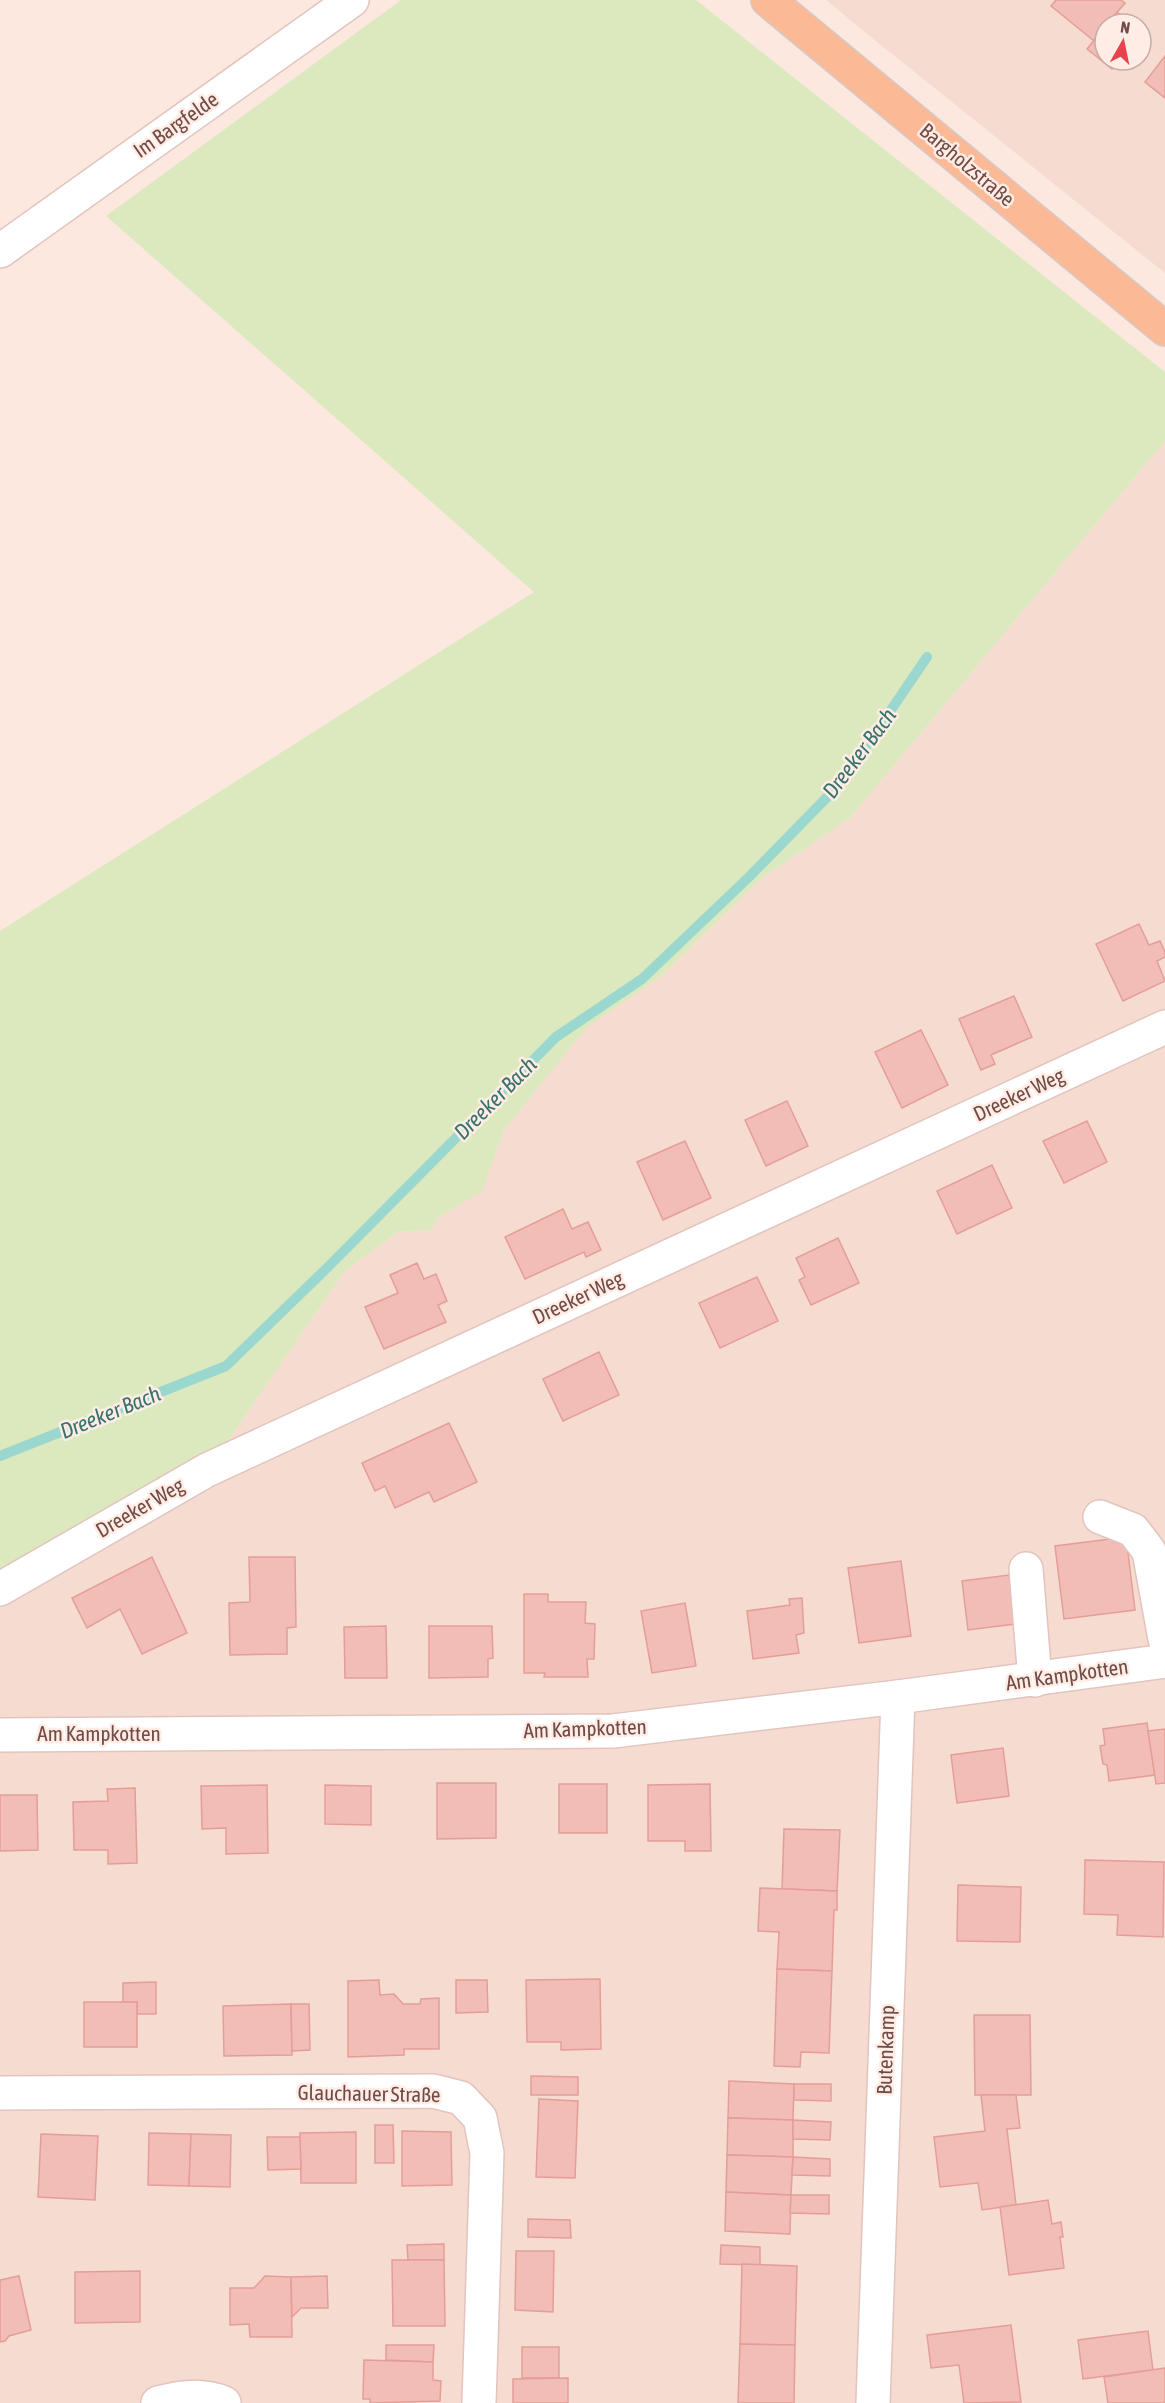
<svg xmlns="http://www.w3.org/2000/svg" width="1165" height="2403" font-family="'Asap Condensed',sans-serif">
<rect width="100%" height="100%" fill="#fce8df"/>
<g fill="#f6dbd0" fill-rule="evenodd">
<path d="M826,0H1165V273L856,25ZM1105,24H1141V60H1105Z"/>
<polygon points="1165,441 1165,2403 0,2403 0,1571 221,1451 344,1272 398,1232 431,1230 439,1217 481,1191 504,1130 587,1026 660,977 762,878 850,818"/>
</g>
<polygon fill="#dce9be" points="401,0 696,0 1165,372 1165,441 850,818 762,878 660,977 587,1027 504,1130 482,1191 439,1217 431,1230 398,1232 344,1272 221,1451 0,1571 0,931 534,592 106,216"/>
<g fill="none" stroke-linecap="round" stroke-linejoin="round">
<polyline stroke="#9ad7cf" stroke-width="10" points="0,1456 226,1366 329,1266 556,1037 642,979 750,876 842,782 927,657"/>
</g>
<g fill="#f1bdb6" stroke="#e49e97" stroke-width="1.5">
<polygon points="1056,0 1121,0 1125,3 1107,24 1105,24 1094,41 1051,6"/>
<polygon points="1117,12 1132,24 1107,24"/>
<polygon points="1105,27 1105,60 1119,60 1112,69 1087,49"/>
<polygon points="1165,56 1165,98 1145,82"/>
<polygon points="1139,924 1149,945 1160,941 1165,952 1165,957 1157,961 1165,981 1123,1001 1096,944"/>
<polygon points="1014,996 1032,1037 991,1055 995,1064 981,1070 959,1019"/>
<polygon points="921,1030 948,1085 902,1108 875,1052"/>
<polygon points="787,1101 808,1146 766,1166 745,1120"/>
<polygon points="1087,1121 1107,1162 1064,1183 1043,1141"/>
<polygon points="685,1141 711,1198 663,1220 637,1162"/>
<polygon points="992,1165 1012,1208 957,1234 937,1191"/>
<polygon points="563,1209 572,1229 588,1222 601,1250 586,1257 584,1252 525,1279 505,1237"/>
<polygon points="838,1238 859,1283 811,1305 799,1280 805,1277 796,1258"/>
<polygon points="417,1263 424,1279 436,1274 447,1301 438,1305 446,1322 384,1349 365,1307 398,1293 390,1275"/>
<polygon points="757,1277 778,1321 720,1348 699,1303"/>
<polygon points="599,1352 619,1395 563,1421 543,1379"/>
<polygon points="449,1423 477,1482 434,1502 429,1492 395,1508 385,1486 375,1491 362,1463"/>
<polygon points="1126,1537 1135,1610 1064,1619 1055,1546"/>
<polygon points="152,1557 187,1633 142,1654 120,1609 87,1628 72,1598"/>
<polygon points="249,1557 295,1557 296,1627 287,1628 287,1654 230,1655 229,1603 250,1602"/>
<polygon points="901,1561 911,1636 859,1643 848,1568"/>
<polygon points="1009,1575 1015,1624 968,1630 962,1581"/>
<polygon points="524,1594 548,1594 548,1602 586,1602 585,1623 595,1624 594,1659 587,1659 588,1677 544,1677 545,1673 524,1673"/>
<polygon points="802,1598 804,1633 796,1635 799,1653 753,1659 747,1611 790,1605 789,1599"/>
<polygon points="685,1603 696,1666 652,1673 641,1611"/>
<polygon points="386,1626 387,1678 345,1678 344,1627"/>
<polygon points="429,1626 492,1626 493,1658 488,1659 488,1677 429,1678"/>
<polygon points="1147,1723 1155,1775 1109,1781 1107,1765 1103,1764 1100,1746 1105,1745 1103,1729"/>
<polygon points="1165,1729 1165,1783 1156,1784 1148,1731"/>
<polygon points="1003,1748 1009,1796 957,1803 951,1755"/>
<polygon points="437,1783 496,1783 496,1838 437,1839"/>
<rect x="559" y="1784" width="48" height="49"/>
<polygon points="710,1784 711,1851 685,1851 685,1841 648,1841 648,1785"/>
<polygon points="267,1785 268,1853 226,1854 226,1828 202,1829 201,1786"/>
<polygon points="325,1785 371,1786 371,1825 325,1824"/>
<polygon points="135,1788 137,1863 108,1864 108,1850 74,1850 73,1802 108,1801 107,1789"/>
<polygon points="0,1795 37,1795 38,1850 0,1851"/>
<polygon points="784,1829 840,1830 837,1891 782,1889"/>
<polygon points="1085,1860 1164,1862 1163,1937 1117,1935 1118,1915 1084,1914"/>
<polygon points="958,1885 1021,1887 1020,1942 957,1941"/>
<polygon points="760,1888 837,1891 837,1910 834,1910 832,1971 777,1969 779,1932 758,1931"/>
<polygon points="777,1969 832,1971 829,2053 801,2052 800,2067 774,2066"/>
<polygon points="600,1979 601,2049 561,2050 561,2042 527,2042 526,1980"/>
<polygon points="379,1980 380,1995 394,1994 403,2004 420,2004 421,1999 439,1998 439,2049 404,2049 404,2055 348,2057 348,1981"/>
<polygon points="456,1980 487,1980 488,2012 456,2013"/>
<polygon points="156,1982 156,2014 137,2014 137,2002 123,2002 123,1983"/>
<rect x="84" y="2002" width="53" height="45"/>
<polygon points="291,2004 292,2055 224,2056 223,2006"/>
<polygon points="291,2004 309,2004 310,2050 292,2051"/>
<polygon points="974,2015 1030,2015 1031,2095 975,2095"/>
<polygon points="531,2076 578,2077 578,2095 531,2095"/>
<polygon points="729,2081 794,2084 793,2120 728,2118"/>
<polygon points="794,2084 831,2084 831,2101 794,2100"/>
<polygon points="981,2095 1016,2095 1020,2128 1007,2129 1016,2205 982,2210 978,2183 940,2187 934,2137 985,2131"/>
<polygon points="539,2099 578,2101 575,2178 536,2177"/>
<polygon points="728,2118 793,2120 793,2157 727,2155"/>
<polygon points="793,2120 831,2122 830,2140 793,2139"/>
<polygon points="375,2125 393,2125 394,2163 375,2163"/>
<polygon points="402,2131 451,2132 452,2185 402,2186"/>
<polygon points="356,2132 356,2183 301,2183 300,2133"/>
<polygon points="149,2133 191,2134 189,2186 148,2185"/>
<polygon points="41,2134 98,2136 95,2200 38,2197"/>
<polygon points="191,2134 231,2135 230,2187 189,2186"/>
<polygon points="267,2137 300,2137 301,2169 268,2170"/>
<polygon points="727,2155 793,2157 791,2195 726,2192"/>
<polygon points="793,2157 830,2159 830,2176 792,2175"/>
<polygon points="726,2192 791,2195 790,2234 725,2231"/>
<polygon points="791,2195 829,2195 829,2214 790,2213"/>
<polygon points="1048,2200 1052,2224 1061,2222 1063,2237 1060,2237 1064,2268 1009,2275 1000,2207"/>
<polygon points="528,2219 570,2220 571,2238 528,2237"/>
<polygon points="444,2244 444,2260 408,2260 407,2245"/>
<polygon points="721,2245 760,2247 760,2265 720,2264"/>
<polygon points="516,2251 554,2251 553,2312 515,2310"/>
<polygon points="392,2260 444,2260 445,2326 393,2326"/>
<polygon points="742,2264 797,2266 795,2345 740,2344"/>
<polygon points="140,2271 140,2322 75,2323 75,2272"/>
<polygon points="19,2276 31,2330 9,2336 5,2341 0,2342 0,2280"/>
<polygon points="265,2276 291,2277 292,2337 250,2337 249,2324 230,2325 230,2288 254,2288"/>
<polygon points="327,2276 328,2308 301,2308 292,2317 291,2277"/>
<polygon points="1011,2325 1021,2402 964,2403 959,2365 931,2368 927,2335"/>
<polygon points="1148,2331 1153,2370 1083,2379 1078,2340"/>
<polygon points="740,2344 795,2345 794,2403 738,2403"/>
<polygon points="386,2345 434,2345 433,2362 386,2360"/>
<rect x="522" y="2347" width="37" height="31"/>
<polygon points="364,2360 433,2362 433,2380 441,2381 440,2401 370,2403 370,2399 363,2399"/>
<polygon points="1165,2368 1165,2403 1108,2403 1104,2377"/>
<polygon points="568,2378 568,2403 513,2403 513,2379"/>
</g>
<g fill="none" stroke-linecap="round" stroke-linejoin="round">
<defs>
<g id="minor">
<polyline points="0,251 352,0"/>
<polyline points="1100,1517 1133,1530 1149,1551 1165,1639"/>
<polyline points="1026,1569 1035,1680"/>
<polyline points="0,1589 207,1470 1165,1027"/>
<polyline points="0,1735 613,1731 898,1697 1165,1661"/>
<polyline points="0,2093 433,2091 461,2098 480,2118 487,2153 479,2403"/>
<path d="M158,2403C180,2397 202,2394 224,2403"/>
<polyline points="873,2403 898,1697"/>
</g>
<polyline id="major" points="768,0 1165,329"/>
</defs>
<use href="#minor" stroke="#e2c4be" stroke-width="36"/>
<use href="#major" stroke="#d5c9c8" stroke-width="36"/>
<use href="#minor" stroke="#fff" stroke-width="33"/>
<use href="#major" stroke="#fcb996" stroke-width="33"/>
</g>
<g text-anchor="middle" stroke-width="5" stroke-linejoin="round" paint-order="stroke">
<g font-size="21" fill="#724a47" stroke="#ffede5">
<text transform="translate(176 125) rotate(-35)" y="7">Im Bargfelde</text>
<text transform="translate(967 165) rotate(40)" y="7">Bargholzstraße</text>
<text transform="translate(1019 1095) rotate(-25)" y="7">Dreeker Weg</text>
<text transform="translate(578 1298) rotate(-25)" y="7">Dreeker Weg</text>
<text transform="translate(140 1508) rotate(-30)" y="7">Dreeker Weg</text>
<text transform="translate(1067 1675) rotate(-8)" y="7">Am Kampkotten</text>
<text transform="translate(585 1729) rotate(-2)" y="7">Am Kampkotten</text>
<text x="99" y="1741">Am Kampkotten</text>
<text transform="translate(886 2050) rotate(-88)" y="7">Butenkamp</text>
<text transform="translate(369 2094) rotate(1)" y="7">Glauchauer Straße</text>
</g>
<g font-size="22" font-style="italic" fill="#38726b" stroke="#ffede5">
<text transform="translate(859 753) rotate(-53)" y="8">Dreeker Bach</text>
<text transform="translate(495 1098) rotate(-45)" y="8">Dreeker Bach</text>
<text transform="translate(110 1412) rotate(-22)" y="8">Dreeker Bach</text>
</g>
</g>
<g transform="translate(1123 42) rotate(9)"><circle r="28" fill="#ffede5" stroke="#c7aca6" stroke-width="1.5"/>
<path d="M0-4.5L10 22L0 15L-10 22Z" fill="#e8424c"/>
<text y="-9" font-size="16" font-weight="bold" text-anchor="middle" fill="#724a47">N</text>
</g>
</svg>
